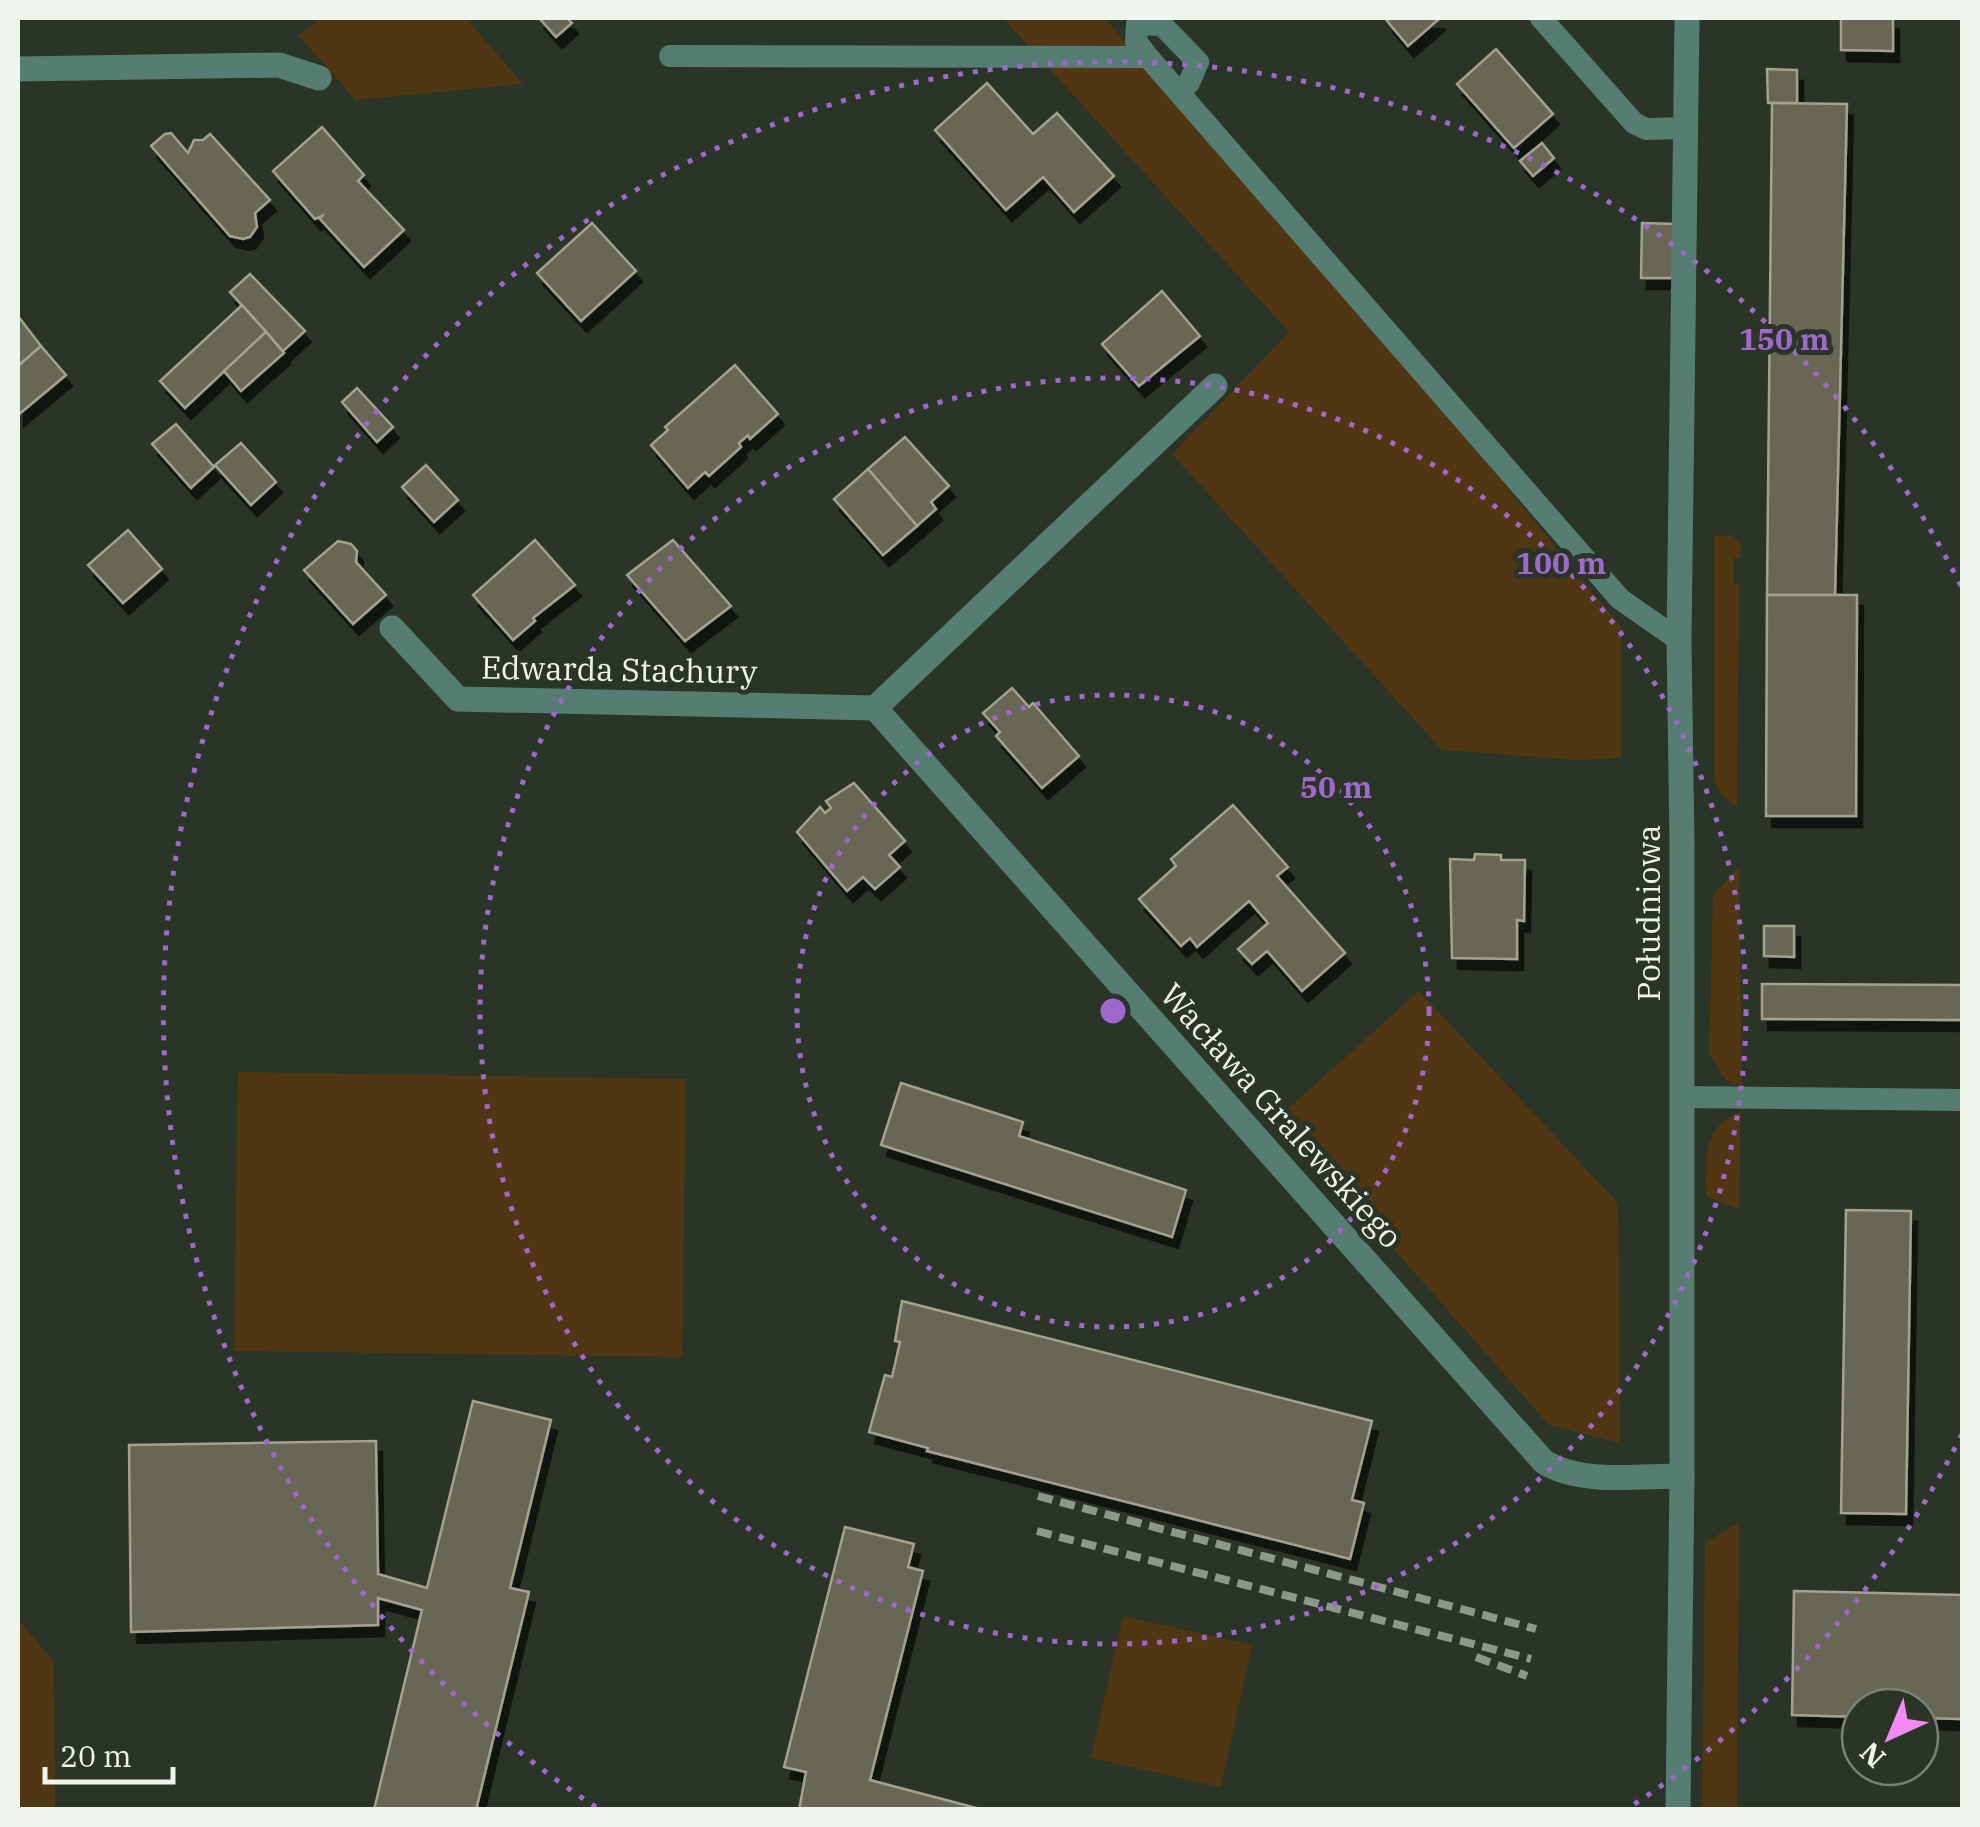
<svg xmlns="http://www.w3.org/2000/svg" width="1980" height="1827" font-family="'IBM Plex Serif',serif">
<defs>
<filter id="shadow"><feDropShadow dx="6" dy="11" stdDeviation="0" flood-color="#0009"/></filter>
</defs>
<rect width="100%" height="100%" fill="#2a3427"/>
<g fill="#503612">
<polygon points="321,18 466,18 523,84 356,100 298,35"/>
<polygon points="1003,18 1105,18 1441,406 1621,627 1621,758 1576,760 1442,750 1172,454 1289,332"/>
<polygon points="1733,535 1741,546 1740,558 1734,558 1734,584 1739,584 1737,807 1721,794 1714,782 1714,536"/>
<polygon points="1739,866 1742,1085 1732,1084 1723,1077 1709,1054 1713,896"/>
<polygon points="1419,991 1618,1203 1620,1443 1549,1425 1278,1118"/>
<polygon points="238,1072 686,1079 682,1357 234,1351"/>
<path d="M1741,1112L1739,1210L1706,1196C1706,1162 1702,1125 1741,1112Z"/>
<polygon points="1739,1522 1737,1809 1702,1809 1705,1543"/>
<polygon points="1123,1616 1252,1645 1221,1787 1091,1758"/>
<polygon points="18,1619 54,1662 55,1809 18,1809"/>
</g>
<g fill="#676655" stroke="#a3a28f" stroke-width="2.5" filter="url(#shadow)">
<polygon points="539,18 567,18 572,23 556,37"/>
<polygon points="1391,18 1438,18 1439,19 1408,46 1387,21"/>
<polygon points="1841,18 1893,18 1893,51 1841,50"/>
<polygon points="1496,49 1553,114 1514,148 1457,84"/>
<polygon points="1767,69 1797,70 1797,103 1768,103"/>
<polygon points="987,83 1033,134 1057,113 1114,176 1074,212 1043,177 1006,210 935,130"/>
<polygon points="1772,103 1847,104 1835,595 1767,595"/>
<polygon points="322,127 364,175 358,181 404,230 364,267 320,219 322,216 315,219 273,171"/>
<polygon points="171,133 188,153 194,140 203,140 210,134 270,200 255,213 257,227 250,237 243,239 230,236 151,146 165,134"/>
<polygon points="1542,143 1554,158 1533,176 1520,161"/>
<polygon points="592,223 636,271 581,321 537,273"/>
<polygon points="1642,223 1675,224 1674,278 1641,278"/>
<polygon points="250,274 305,331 283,351 230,292"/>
<polygon points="1162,291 1200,336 1139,386 1102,344"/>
<polygon points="242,305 266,332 185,408 160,381"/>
<polygon points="18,316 41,346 18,366"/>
<polygon points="266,332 284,353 241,391 224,371"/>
<polygon points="41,346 66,375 18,415 18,366"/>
<polygon points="735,365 778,414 750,439 748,435 739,443 741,447 709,476 705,472 688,488 651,445 668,430 665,427"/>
<polygon points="357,388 393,427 377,442 342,402"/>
<polygon points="176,424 214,467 191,488 152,444"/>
<polygon points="905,437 949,486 931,502 936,509 917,526 868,469"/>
<polygon points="241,443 276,482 251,505 215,465"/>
<polygon points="426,465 458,500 434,522 402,487"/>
<polygon points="868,469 917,526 883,555 834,499"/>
<polygon points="128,530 162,569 123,603 88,565"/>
<polygon points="535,540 575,585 533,618 535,621 513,640 473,595"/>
<polygon points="673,540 731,606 685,641 627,575"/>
<polygon points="338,541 351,544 357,551 356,562 386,595 353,624 304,570"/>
<polygon points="1767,595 1857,595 1856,816 1766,816"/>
<polygon points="1012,688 1029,707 1033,703 1079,756 1042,788 996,736 1000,732 983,713"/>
<polygon points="854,783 905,841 889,855 900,867 875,889 863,877 847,891 797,832 820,807 825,813 831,808 826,801"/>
<polygon points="1233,805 1288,867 1277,876 1345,953 1302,991 1267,951 1252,964 1238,949 1268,923 1249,901 1197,947 1190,938 1181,946 1139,899 1176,866 1171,859"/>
<polygon points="1475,854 1501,855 1501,860 1525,860 1524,921 1517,920 1517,959 1452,958 1450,859 1474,860"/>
<polygon points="1764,926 1794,926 1794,957 1764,956"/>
<polygon points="1762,984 1962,985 1962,1020 1762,1019"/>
<polygon points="901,1083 1023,1122 1019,1136 1186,1190 1172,1237 881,1145"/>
<polygon points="1846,1210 1911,1211 1906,1514 1841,1513"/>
<polygon points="902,1301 1372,1421 1352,1500 1364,1503 1350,1559 927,1451 928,1448 869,1432 885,1375 892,1377 900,1342 895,1341"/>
<polygon points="473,1401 551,1420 510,1588 529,1592 476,1810 374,1810 422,1610 378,1598 378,1625 131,1632 129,1445 376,1441 378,1574 427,1588"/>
<polygon points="845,1527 914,1544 908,1567 923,1571 870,1780 984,1810 799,1810 806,1772 784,1767"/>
<polygon points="1794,1591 1962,1595 1962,1719 1920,1718 1920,1707 1860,1707 1860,1717 1792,1715"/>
</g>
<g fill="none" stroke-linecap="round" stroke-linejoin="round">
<g stroke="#567d71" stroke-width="22">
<polyline points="1541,18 1634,123 1646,129 1686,128"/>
<polyline points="670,56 1148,57"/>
<polyline points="1179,92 1189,83 1198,62 1162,25 1137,24 1136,41 1148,57 1620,599 1679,640"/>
<polyline points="1681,1097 1962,1100"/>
</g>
<g stroke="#567d71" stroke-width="25">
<polyline points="18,69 279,65 319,78"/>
<polyline points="392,628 458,699 875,708"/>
<path d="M875,708L1544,1462C1582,1485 1638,1476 1682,1476"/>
<polyline points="875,708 1215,386"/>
<polyline points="1678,1810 1682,1476 1682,844 1679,640 1687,18"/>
</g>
<g stroke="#8e978c" stroke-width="8" stroke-dasharray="15 8" stroke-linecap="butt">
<polyline points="1038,1496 1536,1629"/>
<polyline points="1037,1531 1531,1659"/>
<polyline points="1476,1657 1527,1676"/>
</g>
</g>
<g fill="none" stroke="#9e68cd" stroke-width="5" stroke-dasharray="5 10">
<circle cx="1113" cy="1011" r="316"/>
<circle cx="1113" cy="1011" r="633"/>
<path d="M1962 1434A949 949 0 0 1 1630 1807M596 1807A949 949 0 1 1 1962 588"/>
</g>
<g text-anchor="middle" stroke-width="10" stroke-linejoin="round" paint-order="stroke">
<g font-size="32" fill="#eef5ed" stroke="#2a3427">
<text transform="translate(619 670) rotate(1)" y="11">Edwarda Stachury</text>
<text transform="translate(1649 913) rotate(-90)" y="11">Południowa</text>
<text transform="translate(1281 1116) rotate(48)" y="11">Wacława Gralewskiego</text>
</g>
</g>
<circle cx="1113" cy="1011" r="15" fill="#9e68cd" stroke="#2a3427" stroke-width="5"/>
<g font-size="30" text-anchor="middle" font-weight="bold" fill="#9e68cd" stroke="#2a3427" stroke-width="10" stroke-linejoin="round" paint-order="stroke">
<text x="1784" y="350">150 m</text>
<text x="1561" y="574">100 m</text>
<text x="1336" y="798">50 m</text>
</g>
<rect width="1980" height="1827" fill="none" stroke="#eef5ed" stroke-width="40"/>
<g transform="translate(1890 1737) rotate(224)"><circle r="48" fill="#2a3427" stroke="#788176" stroke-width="2.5"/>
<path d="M0-8L18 38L0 25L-18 38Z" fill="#f38af2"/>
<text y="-15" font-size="28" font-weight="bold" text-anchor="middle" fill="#eef5ed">N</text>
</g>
<path d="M45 1767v15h128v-15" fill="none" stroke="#eef5ed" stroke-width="5"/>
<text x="60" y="1767" font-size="30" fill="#eef5ed" stroke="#2a3427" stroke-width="8" paint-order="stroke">20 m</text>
</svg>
